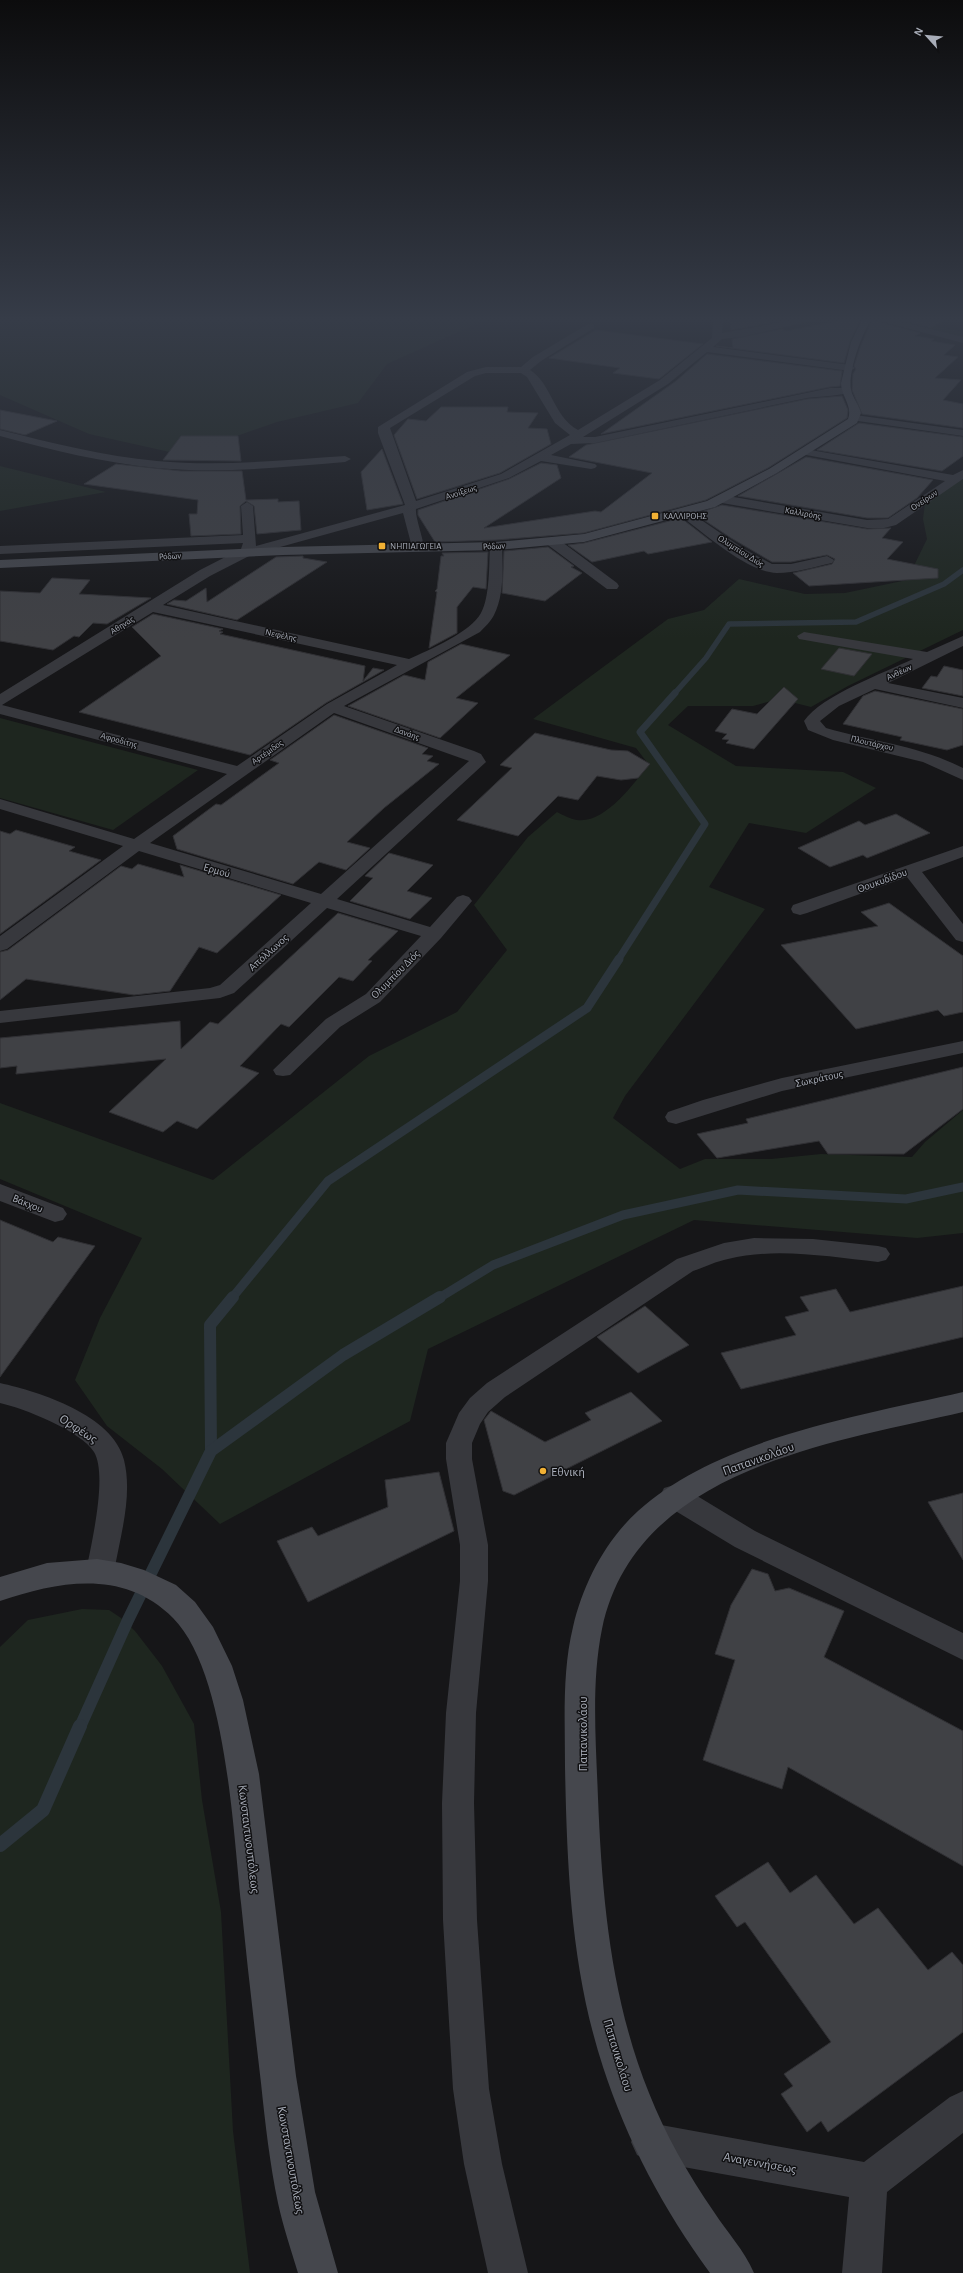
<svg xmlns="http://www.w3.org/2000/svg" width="963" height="2273" font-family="'Alegreya Sans',sans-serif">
<rect width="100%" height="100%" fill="#161618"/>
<g fill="#1e261f">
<polygon points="485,320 387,364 358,403 277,422 183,455 89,434 0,395 0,321"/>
<polygon points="883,320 904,320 963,332 963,339"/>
<polygon points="0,466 106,492 0,511"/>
<path d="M963,479V630L848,686L811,707L779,699L753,706H688L668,725L736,766L843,772L876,788L806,833L749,823L709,887L765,909L625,1096L613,1118L680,1169L705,1159H771L821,1154L912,1157L925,1142L963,1110V1233L917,1238L694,1220L428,1349L410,1421L220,1524L162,1469L107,1426L75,1380L100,1318L142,1238L0,1179V1103L213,1180L369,1056L457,1012L507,950L474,905L528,837L557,812C563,815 570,819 577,820C605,824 633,784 649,765L636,748L533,719L668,619L704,610L739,579L805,594L845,593L907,580L927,539L923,519L925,503Z"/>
<polygon points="0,718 198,770 113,830 0,798"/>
<polygon points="82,1609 109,1610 121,1618 135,1631 162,1666 194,1724 202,1800 221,1912 233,2131 250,2273 0,2273 0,1647 28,1620"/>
</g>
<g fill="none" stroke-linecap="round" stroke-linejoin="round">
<polyline stroke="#2c353c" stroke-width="5.5" points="674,694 706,658 729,624 856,622 944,584 963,570"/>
<polyline stroke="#2c353c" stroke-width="7" points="618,960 705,824 640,732 675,693"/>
<g stroke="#2c353c" stroke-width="9">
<polyline points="232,1298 328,1181 587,1008 619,959"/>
<polyline points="439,1298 493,1265 623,1215 738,1190 906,1199 963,1187"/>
</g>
<g stroke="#2c353c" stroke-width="12">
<polyline points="211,1451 210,1325 233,1297"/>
<polyline points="80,1727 128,1620 211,1451 343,1355 440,1297"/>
</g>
<polyline stroke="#2c353c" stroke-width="14" points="0,1845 43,1810 80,1726"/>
</g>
<g fill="#404145" stroke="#303034">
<polygon points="730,320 765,320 770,323 731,330"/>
<polygon points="843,320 860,320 850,342 844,363 716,346 733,348 732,339 782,329 786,331"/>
<polygon points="872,320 920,333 915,336 934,339 931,341 955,345 944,355 958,357 935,378 961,380 943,400 963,404 963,428 862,414 852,390 853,374 856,369 854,366 861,345"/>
<polygon points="902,320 944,320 931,328"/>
<polygon points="596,330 626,334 703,344 659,379 613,373 620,368 549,358"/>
<polygon points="707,354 842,371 840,386 830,387 601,434 676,381"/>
<polygon points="842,396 848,410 847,418 768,468 706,500 584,533 496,540 435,542 418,515 418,510 509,479 541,463 557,465 561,478 484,528 595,511 601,512 652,473 569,457 586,445 807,399"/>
<polygon points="441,407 508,407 507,412 538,413 528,428 547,429 551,444 500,473 417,499 394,435 408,419 426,421"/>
<polygon points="0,410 57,421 25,435 0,429"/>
<polygon points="859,423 963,437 963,456 942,471 817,450"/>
<polygon points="181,436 238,436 241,461 163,460"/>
<polygon points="382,449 403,504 367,510 361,472"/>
<polygon points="806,457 933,480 917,498 888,518 867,518 738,496"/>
<polygon points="116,464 181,471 242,471 246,500 278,499 278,502 299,501 301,530 257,534 254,506 246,501 240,506 241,534 191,536 189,514 197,514 198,500 84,484"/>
<polygon points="722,505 867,529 891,528 882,538 903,542 887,559 938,569 938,578 809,586 793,573 832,564 835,559 827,555 791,562 772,562 731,538 695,514"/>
<polygon points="681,518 712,542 648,554 644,551 592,562 568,545 584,543"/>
<polygon points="548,547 574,566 571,567 582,573 545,601 502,593 504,551"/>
<polygon points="488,552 486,589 473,587 457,607 457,633 429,648 437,592 435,591 437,589 441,556 444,556 442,553"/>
<polygon points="303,556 303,558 327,562 237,620 167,604 174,600 186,601 206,588 207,602 276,557"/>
<polygon points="52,578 90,580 79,594 151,598 107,624 93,623 79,637 74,636 53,650 0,641 0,591 40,593"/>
<polygon points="153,614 223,629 219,631 223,632 220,634 365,666 363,681 373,668 384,670 326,703 250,755 79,712 161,656 132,627"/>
<polygon points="461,644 510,655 456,698 478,703 440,738 348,706 404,675 425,680 428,662"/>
<polygon points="839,648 872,654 854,676 821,669"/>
<polygon points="944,666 963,670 963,696 922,688 931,676 937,677"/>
<polygon points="784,687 798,699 754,749 726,743 729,740 722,739 727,734 715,731 732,709 757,714"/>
<polygon points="875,691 963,709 963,745 947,750 900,740 902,737 843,724 863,696"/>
<polygon points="334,715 428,748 422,754 433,756 427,761 439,764 384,808 347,842 370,848 346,870 319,862 293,884 177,849 173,836 216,804 221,805 279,763 270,760"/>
<polygon points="535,733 611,750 628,751 650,764 638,778 621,780 597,776 578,800 558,796 518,836 457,820 512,768 500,765"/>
<polygon points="896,814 930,833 867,858 863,855 830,867 798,848 859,821 865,825"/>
<polygon points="16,830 75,847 69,851 101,860 0,934 0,831 10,834"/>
<polygon points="389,853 433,865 407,891 432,898 410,919 350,901 373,878 365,876"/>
<polygon points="138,864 184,877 180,865 281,895 217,953 199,947 170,991 134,995 26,979 0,1000 0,952 8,950 121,866 132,869"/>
<polygon points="889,903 963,956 963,1012 944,1016 938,1010 856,1029 781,945 878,926 861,912"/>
<polygon points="338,913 398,931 368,960 372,961 353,981 339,977 289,1027 281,1024 240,1066 259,1073 197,1129 177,1121 163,1132 109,1112 166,1059 16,1074 17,1066 0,1068 0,1038 180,1021 181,1049 210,1022 218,1024"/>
<polygon points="963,1067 963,1109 904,1154 828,1154 819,1141 717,1158 697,1134 748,1123 746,1119"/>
<polygon points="0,1220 53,1242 58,1237 95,1246 0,1377"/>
<polygon points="963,1286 963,1337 741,1389 721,1353 796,1335 785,1317 809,1311 800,1297 836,1289 850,1312"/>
<polygon points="645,1306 689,1345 638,1373 597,1337"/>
<polygon points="631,1392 662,1421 514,1495 503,1491 484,1420 491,1411 545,1442 591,1420 585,1413"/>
<polygon points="439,1472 454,1531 308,1602 277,1541 312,1527 318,1536 388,1507 385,1480"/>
<polygon points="963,1493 963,1560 928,1502"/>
<polygon points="752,1569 768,1574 775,1591 789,1588 844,1611 824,1657 963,1731 963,1866 788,1767 782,1789 703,1760 735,1660 715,1654 731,1605"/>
<polygon points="768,1862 790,1893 816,1875 854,1924 878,1908 928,1970 952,1952 963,1965 963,2032 828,2132 821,2121 807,2132 781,2094 793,2086 784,2074 831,2042 745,1922 737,1927 715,1896"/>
</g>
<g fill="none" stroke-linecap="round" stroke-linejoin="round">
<g fill="#37383d" fill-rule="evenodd">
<path d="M713,320H723L722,333L794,320H815L741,337L722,339L713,347L850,365L855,368L850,371L707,352L668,384L583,437H595L830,388H847L852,391C849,395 815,397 807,398L595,443L571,444L551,455L595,464L597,466L595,468L591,469L541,461L509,478L416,509C415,517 423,537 424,548L423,551H413L403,513L251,555L210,576L163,605L409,659C429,650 471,632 481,613C490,597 489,564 490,546L496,542L502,546C503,567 504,596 494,615C491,621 485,627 480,632L344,706L474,751L481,754L486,762L337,899L430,927L457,897L463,895L469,897L472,901L441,938L380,1002L340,1027L290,1075L283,1076L276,1075L273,1070L326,1019L366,994L421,936L327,908L234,993L220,998L0,1023V1011L210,988L220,985L311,903L139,851L7,949L0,951V936L123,846L0,809V799L134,839L227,774L0,714V694L200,570L241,549L243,543L0,554V546L243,535L241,506L247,502L253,506L256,546L405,505L378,433V427L467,372L486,367H521L533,357L588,324H594V328L541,361L530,370C552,384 553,416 578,430L660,380L712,338ZM486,373H521L527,377L555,423L570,435L501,474L416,501L390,428L475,376ZM153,612L397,665L327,704L237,766L2,705ZM334,713L469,761L321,894L150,843Z"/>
<polygon points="876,320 894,320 963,337 963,343"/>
<polygon points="855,415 963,430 963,436 851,420 850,418 851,416"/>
<path d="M0,430C52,443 104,456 157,461C220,467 283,460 345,456L351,459L345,462C283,467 220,474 157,468C104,463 52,450 0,436Z"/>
<polygon points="805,449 953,475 963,470 963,479 896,525 884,528 867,528 722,503 716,499 722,495 867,520 888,519 945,481 801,454 799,452 801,450"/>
<path d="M685,509L744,549L772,564H791L827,556L834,560L832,563C814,567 795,573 777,573C747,572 705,534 681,516L679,513L681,510Z"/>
<polygon points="553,538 558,539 617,583 619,586 617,589 607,589 548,545 547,542 548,539"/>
<path d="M804,632L927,652L963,636V646L888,683L963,698V708L875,689L839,706L820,721L826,728C871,741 920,746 963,768V780L923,762L833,740L808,730L804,721C822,695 884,673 913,659L799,639L797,636Z"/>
<polygon points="963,846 963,857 922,872 963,924 963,942 956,940 907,877 807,913 800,915 793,913 791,909 793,905"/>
<polygon points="963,1041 963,1053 782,1091 676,1124 668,1122 665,1117 668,1112 703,1100 782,1078"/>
<polygon points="0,1184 63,1208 67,1214 63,1220 55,1222 0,1201"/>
<path d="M754,1238L813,1239L878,1246L886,1248L890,1254L886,1260L878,1262C830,1257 776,1247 728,1259C717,1261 705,1267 693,1271L505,1397L488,1412L480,1424L472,1443V1459L488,1545V1581L476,1713L474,1803L477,1920L489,2089L502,2164L528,2273H488L464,2164L453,2089L443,1920L442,1803L446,1713L460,1581V1545L446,1459V1443L459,1413L470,1398L487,1383L677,1259L724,1243Z"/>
<path d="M0,1383C40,1392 113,1415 124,1460C133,1496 120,1537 114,1572L110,1581L100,1584L90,1581L86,1572C91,1545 108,1475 94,1452C81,1431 23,1408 0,1403Z"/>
<polygon points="674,1485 684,1488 755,1531 963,1633 963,1660 735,1547 664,1504 660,1496 664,1488"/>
<polygon points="963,2091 963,2133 887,2192 882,2273 842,2273 849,2197 650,2161 637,2155 631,2142 637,2129 650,2123 864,2162 950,2097"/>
</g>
<g fill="#45474d" fill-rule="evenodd">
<path d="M862,320H871C861,335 848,372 851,390C853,398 859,405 861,413L857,423L777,473L715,507L584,542L496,550L283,555L0,568V560L283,547L496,542L584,534L707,501L769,469L848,419C853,406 841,396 841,383L851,342Z"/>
<path d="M963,1392V1412C831,1443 635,1469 602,1629C591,1683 596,1743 598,1798C602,1898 611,1999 649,2093C665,2134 688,2174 714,2212C727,2232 744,2250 754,2273H710C664,2210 627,2141 603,2067C571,1969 567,1868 565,1767C565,1721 562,1672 573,1627C583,1584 605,1541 638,1511C719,1438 859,1416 963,1392Z"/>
<path d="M97,1559L121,1563L144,1570L176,1585L195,1602L213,1627L232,1666L243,1700L259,1774L296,2076L315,2192L338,2273H298C291,2250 283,2226 278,2203C270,2165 265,2122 261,2083C254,2023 247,1963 241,1903C233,1830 226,1671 173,1618C124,1569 60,1581 0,1601V1577L47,1563Z"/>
</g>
</g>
<linearGradient id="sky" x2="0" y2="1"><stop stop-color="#0c0c0d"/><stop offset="0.5" stop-color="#363c48"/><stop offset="1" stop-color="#363c48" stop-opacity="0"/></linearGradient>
<rect width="963" height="639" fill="url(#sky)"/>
<g fill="#f2b134" stroke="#111113" stroke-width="1.5">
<rect x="651" y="512" width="8" height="8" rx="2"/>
<rect x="378" y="542" width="8" height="8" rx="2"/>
<circle cx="543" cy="1471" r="4"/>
</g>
<g text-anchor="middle" stroke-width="3" stroke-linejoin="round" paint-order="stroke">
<g font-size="9" fill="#a8adb8" stroke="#111113">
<text transform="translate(461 492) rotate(-18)" y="3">Ανοίξεως</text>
<text transform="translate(924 500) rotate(-34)" y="3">Ονείρων</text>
<text transform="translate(803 513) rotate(10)" y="3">Καλλιρόης</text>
<text transform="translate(494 546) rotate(-3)" y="3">Ρόδων</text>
<text transform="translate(741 551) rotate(32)" y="3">Ολυμπίου Διός</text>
<text transform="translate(170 556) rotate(-3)" y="3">Ρόδων</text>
<text transform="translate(122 625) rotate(-32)" y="3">Αθηνάς</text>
<text transform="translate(281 635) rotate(12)" y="3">Νεφέλης</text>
<text transform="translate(899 672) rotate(-25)" y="3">Ανθέων</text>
<text transform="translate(407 733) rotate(19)" y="3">Δανάης</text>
<text transform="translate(119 740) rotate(15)" y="3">Αφροδίτης</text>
<text transform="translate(872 743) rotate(13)" y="3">Πλουτάρχου</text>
<text transform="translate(267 752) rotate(-35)" y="3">Αρτέμιδος</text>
</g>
<g font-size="9" fill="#a8adb8" stroke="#111113" text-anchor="start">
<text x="663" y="519">ΚΑΛΛΙΡΟΗΣ</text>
<text x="390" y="549">ΝΗΠΙΑΓΩΓΕΙΑ</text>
</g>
<g font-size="11" fill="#a8adb8" stroke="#111113">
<text transform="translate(217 870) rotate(16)" y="4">Ερμού</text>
<text transform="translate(882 880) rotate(-20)" y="4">Θουκυδίδου</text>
<text transform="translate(268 952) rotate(-42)" y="4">Απόλλωνος</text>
<text transform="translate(395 974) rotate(-45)" y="4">Ολυμπίου Διός</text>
<text transform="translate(819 1078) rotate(-12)" y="4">Σωκράτους</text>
<text transform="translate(28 1203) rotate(22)" y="4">Βάκχου</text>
</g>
<g font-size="13" fill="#a8adb8" stroke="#111113">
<text transform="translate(79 1428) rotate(33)" y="5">Ορφέως</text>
<text transform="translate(758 1458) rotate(-20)" y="5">Παπανικολάου</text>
<text transform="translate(582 1734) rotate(-90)" y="5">Παπανικολάου</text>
<text transform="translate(250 1839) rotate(83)" y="5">Κωνσταντινουπόλεως</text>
<text transform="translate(619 2055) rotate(73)" y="5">Παπανικολάου</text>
<text transform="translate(292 2160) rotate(80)" y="5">Κωνσταντινουπόλεως</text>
<text transform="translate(760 2162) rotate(10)" y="5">Αναγεννήσεως</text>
</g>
<g font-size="13" fill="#a8adb8" stroke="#111113" text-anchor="start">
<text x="551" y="1476">Εθνική</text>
</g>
</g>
<g transform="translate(927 36) rotate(297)" stroke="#111113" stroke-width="3" paint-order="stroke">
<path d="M0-3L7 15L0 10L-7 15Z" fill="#a8adb8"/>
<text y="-6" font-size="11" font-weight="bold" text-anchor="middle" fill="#a8adb8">N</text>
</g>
</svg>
